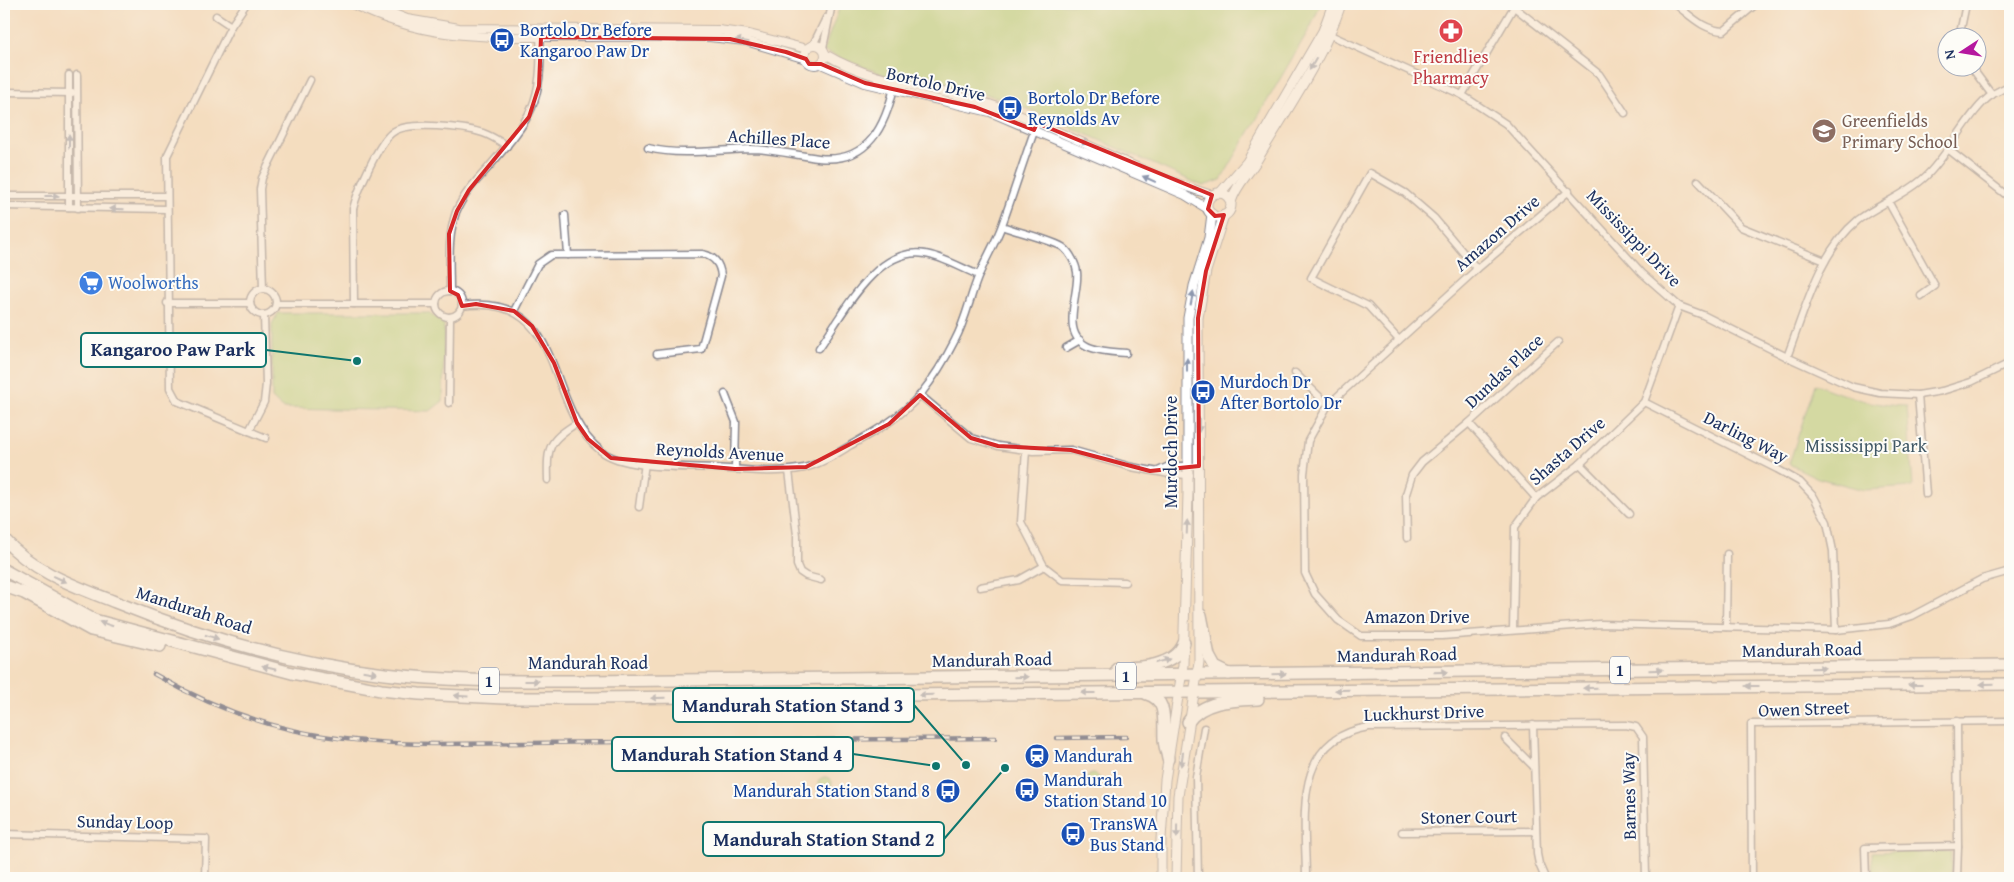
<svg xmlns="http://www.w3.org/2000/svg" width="2014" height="882" font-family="'Gentium Book Plus',serif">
<rect width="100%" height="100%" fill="#fdfcf7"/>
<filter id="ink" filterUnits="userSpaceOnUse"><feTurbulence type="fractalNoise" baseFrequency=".02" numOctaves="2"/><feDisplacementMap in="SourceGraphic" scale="10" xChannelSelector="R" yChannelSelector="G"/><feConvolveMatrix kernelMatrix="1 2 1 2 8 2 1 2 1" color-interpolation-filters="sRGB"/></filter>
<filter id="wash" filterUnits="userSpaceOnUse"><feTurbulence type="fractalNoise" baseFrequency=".0096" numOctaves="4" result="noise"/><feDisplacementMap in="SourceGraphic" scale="20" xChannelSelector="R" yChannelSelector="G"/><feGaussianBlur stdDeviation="1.12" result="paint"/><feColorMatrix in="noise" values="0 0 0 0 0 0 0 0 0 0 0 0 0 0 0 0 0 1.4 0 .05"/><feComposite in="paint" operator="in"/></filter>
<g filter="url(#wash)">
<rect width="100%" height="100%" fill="#f4ddbf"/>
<g fill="#aed57f" stroke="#64826e">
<polygon points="841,4 1321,4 1311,26 1221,180 1203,186 1036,112 986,94 892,78 823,51"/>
<polygon points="278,313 428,313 444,323 443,401 430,411 283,408 272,398 272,324"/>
<path d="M1815,384C1845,396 1874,406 1907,406L1913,487L1864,490L1818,478L1789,464Z"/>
<circle cx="1093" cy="781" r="7"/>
<circle cx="825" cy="784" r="7"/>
<polygon points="1951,851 1951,878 1873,878 1872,852"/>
</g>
</g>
<g filter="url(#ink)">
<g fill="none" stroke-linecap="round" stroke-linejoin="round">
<defs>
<g id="minor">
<polyline points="246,4 231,26 167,156 170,388 177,401 266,438"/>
<path d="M1675,4C1691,16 1703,30 1724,31L1756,4"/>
<polyline points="1514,7 1599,74 1625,113"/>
<polyline points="216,16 231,26"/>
<polyline points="1326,33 1462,95 1506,124 1642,273 1679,306 1703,315 1787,357 1853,387 1880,393 1918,395 1942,391 1971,382 2010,363"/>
<polyline points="1959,38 1965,9"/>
<polyline points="813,45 826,18"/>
<polyline points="823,48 832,4"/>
<polyline points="1972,68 1992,95"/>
<polyline points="69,75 69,207"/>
<polyline points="77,75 78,208"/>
<polyline points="4,92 72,93"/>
<polyline points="1462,95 1515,5"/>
<path d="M648,148C681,156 716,150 750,149C773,149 795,155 818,158C869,164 886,125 895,83"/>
<polyline points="1949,150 2010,198"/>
<polyline points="1698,181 1741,227 1825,261"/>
<polyline points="1569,191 1477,269 1328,405 1308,441 1304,474 1305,573 1315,594 1338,620 1361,636 1442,636 1600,624 1836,630 1889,624 1912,616 1982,579 2010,571"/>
<polyline points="4,196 166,196"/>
<polyline points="1889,203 1935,286 1921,296"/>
<polyline points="4,206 166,209"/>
<polyline points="565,215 568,255"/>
<path d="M1002,226C1014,231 1056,241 1064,248C1070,253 1076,264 1077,272C1080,294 1057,337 1092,348C1103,352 1115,352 1126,353"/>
<polyline points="263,289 260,189 262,178 310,80"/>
<circle cx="263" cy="302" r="13"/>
<path d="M450,291C450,264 447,238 456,212C463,195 475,182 487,169C532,117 543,104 540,33"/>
<circle cx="449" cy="304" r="13"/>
<polyline points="167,303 250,303"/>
<polyline points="276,304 436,304"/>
<path d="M354,304L353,209C357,192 379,141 393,132C408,121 465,127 483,133C492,136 499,141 507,146"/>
<path d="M462,306C569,292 542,405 601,451C626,470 683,466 714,468C744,470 775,474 804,468C821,464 836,454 851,445C876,431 901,417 920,395C933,379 946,358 955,340C966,320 970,296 979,275C986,258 996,242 1002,225C1014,192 1024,159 1036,126"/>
<path d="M514,311L538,264L551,255L702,254C714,256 720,264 721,276L701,349L657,354"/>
<polyline points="1399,340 1368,306 1311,278 1370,173 1405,193 1434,218 1477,269"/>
<path d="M819,348C843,314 876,246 925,254C941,256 963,269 979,275"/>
<polyline points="1066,348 1080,340"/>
<path d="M1787,357C1805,311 1818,253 1858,220C1879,204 1906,195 1925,177C1949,155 1970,109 1993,94C1998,91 2005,88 2010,85"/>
<polyline points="1295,373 1328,405"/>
<polyline points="725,394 736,422 735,469"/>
<polyline points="920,395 971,438 998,446 1033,451 1071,450 1131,467 1170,474 1190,475"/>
<polyline points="1918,395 1926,494"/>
<polyline points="1644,402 1777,469 1800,482 1814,497 1827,522 1833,551 1836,630"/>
<polyline points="449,403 450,317"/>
<polyline points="1469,423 1536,498"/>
<polyline points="249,431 264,402 266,384 264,315"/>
<polyline points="1026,450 1021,522 1044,566 1062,580 1125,582"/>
<polyline points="1580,464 1629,514"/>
<polyline points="789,471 797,535 797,565 800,572 806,576 821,580"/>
<polyline points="1158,471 1169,466 1199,466"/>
<path d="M548,480C547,447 548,441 577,423"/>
<polyline points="639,507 645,463"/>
<polyline points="1407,538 1406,494 1412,475 1422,462 1469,423 1558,342"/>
<polyline points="980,587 1019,580 1044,566"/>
<polyline points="1726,627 1727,554"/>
<polyline points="1513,630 1515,527 1536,498 1580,464 1644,402 1679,306"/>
<polyline points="1533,725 1537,854 1539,864 1545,878"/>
<polyline points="1505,738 1534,767"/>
<polyline points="1402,832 1536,831"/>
<polyline points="4,834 206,839 205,878"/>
<polyline points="1198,878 1196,777 1204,728"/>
<path d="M1306,878C1306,820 1290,739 1369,727L1626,725L1636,727L1643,737L1646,878"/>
<polyline points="1752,878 1751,724 2010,721"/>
<polyline points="1866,878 1865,848 1958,846 1957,721"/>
<polyline points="1957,878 1958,846"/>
</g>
<g id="tertiary">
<path d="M352,4C425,40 479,37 557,37C608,37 659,36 710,37L746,41L806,59"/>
<polyline points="368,4 407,19 459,28 718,30 749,34 807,49"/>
<circle cx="815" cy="55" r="10"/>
<path d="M825,54C878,86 938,86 995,106C1069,132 1137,173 1212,195"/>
<polyline points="821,64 865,83 990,112 1185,195 1208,209"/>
</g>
<g id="secondary">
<polyline points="1220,193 1247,162 1323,31 1333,4"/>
<circle cx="1219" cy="205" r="12"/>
<path d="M1231,202C1236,185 1248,175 1257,160C1286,110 1323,59 1341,4"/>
<polyline points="1161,878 1161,839 1165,780 1183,665 1188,494 1188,318 1194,286 1209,238 1212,214"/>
<polyline points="1176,878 1178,796 1199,662 1198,318 1206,271 1224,215"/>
</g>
<g id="trunk">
<path d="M4,539C33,572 75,586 115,602C201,637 292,663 385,674C452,682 519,681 586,681L2010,665"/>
<polyline points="4,570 94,620 292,673 381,690 419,694 504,698 592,698 2010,684"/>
<polyline points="4,586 24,593 91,630 160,646"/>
<polyline points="1201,615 1209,656 1215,667 1229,674"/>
<path d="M1117,668C1139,668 1175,667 1184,643"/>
<path d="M1147,694C1168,700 1163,721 1164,739C1164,745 1167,752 1168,759"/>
<path d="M1188,722C1203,700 1234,700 1258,699"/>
</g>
</defs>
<use href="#minor" stroke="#88868e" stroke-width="9"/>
<use href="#tertiary" stroke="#88868e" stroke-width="10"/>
<use href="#secondary" stroke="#88868e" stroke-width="11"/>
<use href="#trunk" stroke="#88868e" stroke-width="14"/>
<use href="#minor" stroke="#fff" stroke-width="6"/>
<use href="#tertiary" stroke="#fff" stroke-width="8"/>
<use href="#secondary" stroke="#fff" stroke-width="9"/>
<use href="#trunk" stroke="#fff" stroke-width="11"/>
<defs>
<g id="rail">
<path d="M154,674C249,729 329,744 438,744L995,738"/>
<polyline points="1057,738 1126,737"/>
</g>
</defs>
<use href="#rail" stroke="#1b2f5e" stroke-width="4.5"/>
<use href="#rail" stroke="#fdfcf7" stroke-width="2.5" stroke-dasharray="8" stroke-linecap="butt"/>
</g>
<defs><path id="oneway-solid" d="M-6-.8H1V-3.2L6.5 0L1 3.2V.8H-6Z" transform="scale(1.25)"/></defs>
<g fill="#8d97ae">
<use href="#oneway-solid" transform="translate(742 41) rotate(-170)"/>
<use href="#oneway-solid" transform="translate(1313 64) rotate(120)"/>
<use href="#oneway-solid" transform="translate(69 141) rotate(-90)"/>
<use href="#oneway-solid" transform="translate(1082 141) rotate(23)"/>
<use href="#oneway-solid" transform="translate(1149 179) rotate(-156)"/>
<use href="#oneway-solid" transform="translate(52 196)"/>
<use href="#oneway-solid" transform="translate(117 209) rotate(-179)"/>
<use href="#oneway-solid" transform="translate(1192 298) rotate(-79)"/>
<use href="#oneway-solid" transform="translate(1187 365) rotate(-90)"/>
<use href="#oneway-solid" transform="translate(1199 425) rotate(90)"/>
<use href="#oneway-solid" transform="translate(1187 527) rotate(-88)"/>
<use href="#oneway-solid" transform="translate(60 579) rotate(25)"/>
<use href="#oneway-solid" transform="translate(106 624) rotate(-162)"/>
<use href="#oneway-solid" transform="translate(212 637) rotate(18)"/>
<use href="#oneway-solid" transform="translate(1163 661) rotate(-16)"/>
<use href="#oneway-solid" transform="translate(269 668) rotate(-167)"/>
<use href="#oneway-solid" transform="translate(1819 668) rotate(-1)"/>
<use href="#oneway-solid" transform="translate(1656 670) rotate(-1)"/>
<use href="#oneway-solid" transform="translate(370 672) rotate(9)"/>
<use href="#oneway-solid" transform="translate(1441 672) rotate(-1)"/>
<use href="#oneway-solid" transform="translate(1279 674) rotate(-1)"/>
<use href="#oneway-solid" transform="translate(1021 677) rotate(-1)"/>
<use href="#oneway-solid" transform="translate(532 681)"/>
<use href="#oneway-solid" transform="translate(1987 684) rotate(179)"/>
<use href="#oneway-solid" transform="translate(1915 685) rotate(180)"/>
<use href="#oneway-solid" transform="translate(1752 686) rotate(180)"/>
<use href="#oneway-solid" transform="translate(1590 688) rotate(179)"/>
<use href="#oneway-solid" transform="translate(1342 690) rotate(179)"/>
<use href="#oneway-solid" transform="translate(1088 693) rotate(180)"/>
<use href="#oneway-solid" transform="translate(926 695) rotate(179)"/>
<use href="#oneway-solid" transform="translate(461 696) rotate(-177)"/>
<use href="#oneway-solid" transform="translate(658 698) rotate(179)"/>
<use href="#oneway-solid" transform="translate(1182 759) rotate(99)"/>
<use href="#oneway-solid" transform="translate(1177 831) rotate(91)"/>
</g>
</g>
<path d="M0 0H2014V882H0ZM541,37L730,39L786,52L806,59L809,64H821L865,83L975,107L1034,130L1037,123L1212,195L1208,209L1215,216L1224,215L1206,271L1198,318L1199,466L1150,471L1071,450L998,446L971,438L920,395L889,424L806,467L735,469L611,458L588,439L577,423L554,363L532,326L514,311L476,304L462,306L458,295L450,291L449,234L457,211L469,190L529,117L539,86Z" fill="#f4ddbf" fill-opacity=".55" fill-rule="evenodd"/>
<path fill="none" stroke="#d62828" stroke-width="4" stroke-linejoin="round" d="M541,37L730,39L786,52L806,59L809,64H821L865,83L975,107L1034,130L1037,123L1212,195L1208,209L1215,216L1224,215L1206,271L1198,318L1199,466L1150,471L1071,450L998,446L971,438L920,395L889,424L806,467L735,469L611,458L588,439L577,423L554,363L532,326L514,311L476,304L462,306L458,295L450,291L449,234L457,211L469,190L529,117L539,86Z"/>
<defs>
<symbol id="pharmacy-disc" viewBox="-11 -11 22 22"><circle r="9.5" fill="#e0444e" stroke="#fdfcf7"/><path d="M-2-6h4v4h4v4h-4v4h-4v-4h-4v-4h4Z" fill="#fff"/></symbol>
<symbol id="bus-disc" viewBox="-11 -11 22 22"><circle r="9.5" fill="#1a4fb4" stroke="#fdfcf7"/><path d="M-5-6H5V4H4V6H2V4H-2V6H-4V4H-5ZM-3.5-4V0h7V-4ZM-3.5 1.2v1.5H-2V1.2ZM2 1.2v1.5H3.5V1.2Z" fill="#fff"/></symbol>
<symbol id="school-disc" viewBox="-11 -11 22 22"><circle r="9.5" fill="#8d6e63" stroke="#fdfcf7"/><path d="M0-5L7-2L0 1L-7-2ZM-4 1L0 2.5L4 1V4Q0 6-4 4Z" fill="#fff"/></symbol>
<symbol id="supermarket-disc" viewBox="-11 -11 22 22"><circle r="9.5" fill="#3f7fe0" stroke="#fdfcf7"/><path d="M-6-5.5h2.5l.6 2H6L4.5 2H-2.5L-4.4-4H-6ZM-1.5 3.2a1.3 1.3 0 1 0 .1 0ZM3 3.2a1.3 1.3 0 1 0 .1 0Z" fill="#fff"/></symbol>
<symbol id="station-disc" viewBox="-11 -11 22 22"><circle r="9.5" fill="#1a4fb4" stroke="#fdfcf7"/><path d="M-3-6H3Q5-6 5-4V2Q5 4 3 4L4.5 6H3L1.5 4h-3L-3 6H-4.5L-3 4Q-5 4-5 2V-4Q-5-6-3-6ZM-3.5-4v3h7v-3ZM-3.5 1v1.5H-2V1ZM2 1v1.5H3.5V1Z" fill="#fff"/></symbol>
</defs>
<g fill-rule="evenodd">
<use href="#pharmacy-disc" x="1437" y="17" width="28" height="28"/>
<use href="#bus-disc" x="488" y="26" width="28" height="28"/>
<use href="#bus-disc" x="996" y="94" width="28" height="28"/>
<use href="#school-disc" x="1810" y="117" width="28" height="28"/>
<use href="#supermarket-disc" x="77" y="269" width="28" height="28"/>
<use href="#bus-disc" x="1189" y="378" width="28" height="28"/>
<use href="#station-disc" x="1023" y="742" width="28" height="28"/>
<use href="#bus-disc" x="1013" y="776" width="28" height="28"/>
<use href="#bus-disc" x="934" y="777" width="28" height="28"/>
<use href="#bus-disc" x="1059" y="820" width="28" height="28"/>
</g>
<g text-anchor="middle" stroke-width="4" stroke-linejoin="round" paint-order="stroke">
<g fill="#fdfcf7" stroke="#5f6c8c" stroke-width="1">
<rect x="1610" y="656.5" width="20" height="27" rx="4"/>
<rect x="1116" y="662.5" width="20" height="27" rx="4"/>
<rect x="479" y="667.5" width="20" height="27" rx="4"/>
</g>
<g font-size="16" font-weight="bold" fill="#1b2f5e">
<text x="1620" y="676">1</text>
<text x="1126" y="682">1</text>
<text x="489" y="687">1</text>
</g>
<g font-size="18" fill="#164399" stroke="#fdfcf7" text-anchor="start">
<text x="520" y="36">Bortolo Dr Before<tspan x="520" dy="21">Kangaroo Paw Dr</tspan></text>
<text x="1028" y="104">Bortolo Dr Before<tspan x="1028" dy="21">Reynolds Av</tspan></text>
<text x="1220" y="388">Murdoch Dr<tspan x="1220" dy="21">After Bortolo Dr</tspan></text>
<text x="1054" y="762">Mandurah</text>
<text x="1044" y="786">Mandurah<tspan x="1044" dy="21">Station Stand 10</tspan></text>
<text x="930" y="797" text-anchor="end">Mandurah Station Stand 8</text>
<text x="1090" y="830">TransWA<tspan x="1090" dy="21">Bus Stand</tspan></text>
</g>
<g font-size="18" fill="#be3a42" stroke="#fdfcf7">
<text x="1451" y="63">Friendlies<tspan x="1451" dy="21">Pharmacy</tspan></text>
</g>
<g font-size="18" fill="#1b2f5e" stroke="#fdfcf7">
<text transform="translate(936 84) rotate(13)" y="6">Bortolo Drive</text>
<text transform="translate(779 139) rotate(4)" y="6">Achilles Place</text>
<text transform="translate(1497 233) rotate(-41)" y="6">Amazon Drive</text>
<text transform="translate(1634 238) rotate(46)" y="6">Mississippi Drive</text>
<text transform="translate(1504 371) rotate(-43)" y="6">Dundas Place</text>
<text transform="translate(1746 437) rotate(27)" y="6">Darling Way</text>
<text transform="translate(1567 451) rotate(-41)" y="6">Shasta Drive</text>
<text transform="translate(720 452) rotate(3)" y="6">Reynolds Avenue</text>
<text transform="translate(1171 452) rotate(-90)" y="6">Murdoch Drive</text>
<text transform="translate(194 610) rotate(18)" y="6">Mandurah Road</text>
<text x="1417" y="623">Amazon Drive</text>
<text transform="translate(1802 650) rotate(-1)" y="6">Mandurah Road</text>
<text transform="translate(1397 655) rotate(-1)" y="6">Mandurah Road</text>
<text transform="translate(992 660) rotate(-1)" y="6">Mandurah Road</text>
<text x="588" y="669">Mandurah Road</text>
<text transform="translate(1804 709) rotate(-2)" y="6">Owen Street</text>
<text transform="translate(1424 713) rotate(-2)" y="6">Luckhurst Drive</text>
<text transform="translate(1629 796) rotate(-91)" y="6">Barnes Way</text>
<text transform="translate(1469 817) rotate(-1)" y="6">Stoner Court</text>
<text transform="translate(125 822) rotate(1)" y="6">Sunday Loop</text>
</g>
<g font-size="18" fill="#785e54" stroke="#fdfcf7" text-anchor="start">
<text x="1842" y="127">Greenfields<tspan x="1842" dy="21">Primary School</tspan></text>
</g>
<g font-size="18" fill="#366cbe" stroke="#fdfcf7" text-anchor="start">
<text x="108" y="289">Woolworths</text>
</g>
<g font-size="18" fill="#405866" stroke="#fdfcf7">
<text x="1866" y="452">Mississippi Park</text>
</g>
</g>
<path fill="none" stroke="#0f766e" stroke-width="2" d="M357 361L266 350M966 765L914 705M936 766L853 754M1005 768L944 839"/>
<g fill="#0f766e" stroke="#fdfcf7" stroke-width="2">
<circle cx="357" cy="361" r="5"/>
<circle cx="966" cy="765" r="5"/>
<circle cx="936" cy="766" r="5"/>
<circle cx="1005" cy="768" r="5"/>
</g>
<g fill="#fdfcf7" stroke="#0f766e" stroke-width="2">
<rect x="81" y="333" width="185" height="34" rx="5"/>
<rect x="673" y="688" width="241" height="34" rx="5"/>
<rect x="612" y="737" width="241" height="34" rx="5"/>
<rect x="703" y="822" width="241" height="34" rx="5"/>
</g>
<g font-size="19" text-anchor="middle" font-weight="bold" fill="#1b2f5e">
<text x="173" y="356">Kangaroo Paw Park</text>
<text x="793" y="712">Mandurah Station Stand 3</text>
<text x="732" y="761">Mandurah Station Stand 4</text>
<text x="824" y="846">Mandurah Station Stand 2</text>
</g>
<rect width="2014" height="882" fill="none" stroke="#fdfcf7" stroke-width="20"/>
<g transform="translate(1962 52) rotate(258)"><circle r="24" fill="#fdfcf7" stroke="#a3aaba"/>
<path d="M0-4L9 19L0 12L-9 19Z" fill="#b5179e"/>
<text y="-8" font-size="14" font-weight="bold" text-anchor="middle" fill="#1b2f5e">N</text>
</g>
</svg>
